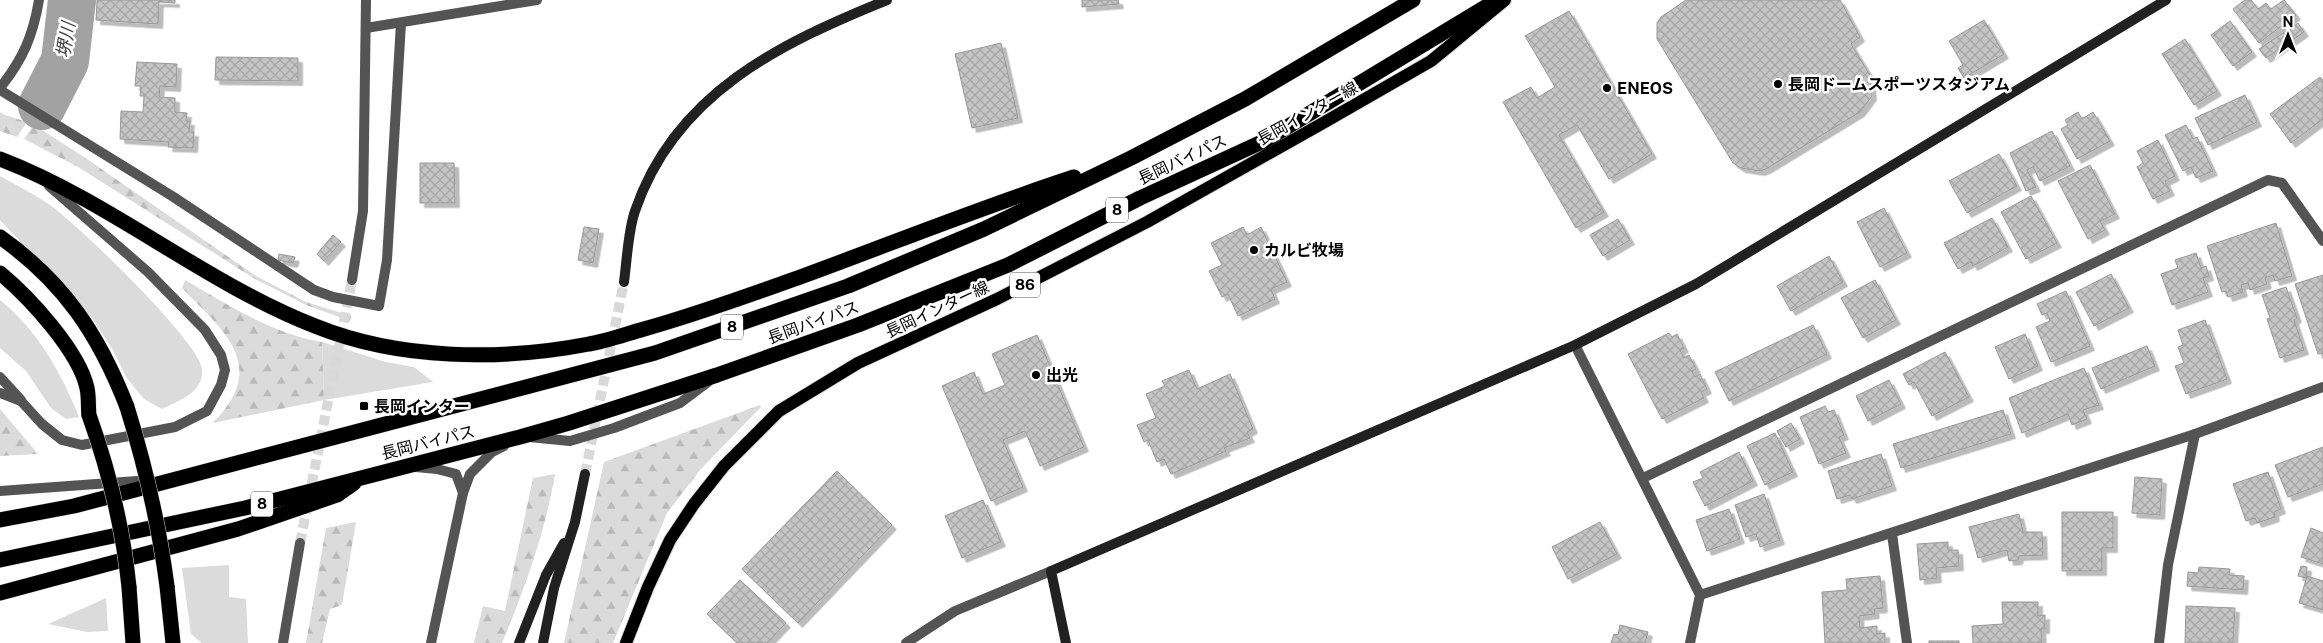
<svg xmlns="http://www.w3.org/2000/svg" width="2323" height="643" font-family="'Public Sans','Noto Sans JP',sans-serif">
<defs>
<pattern id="forest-firs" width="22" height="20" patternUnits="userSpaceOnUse" patternTransform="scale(1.25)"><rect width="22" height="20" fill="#dbdbdb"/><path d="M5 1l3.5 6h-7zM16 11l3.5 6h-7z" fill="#bababa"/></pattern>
<pattern id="building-cross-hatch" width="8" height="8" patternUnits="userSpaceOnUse" patternTransform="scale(1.25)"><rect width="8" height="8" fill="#c4c4c4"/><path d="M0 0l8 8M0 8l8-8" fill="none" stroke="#a7a7a7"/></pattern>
<filter id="shadow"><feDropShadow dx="4.5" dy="4.5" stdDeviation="0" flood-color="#0004"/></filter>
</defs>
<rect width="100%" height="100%" fill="#fff"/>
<g fill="#dbdbdb">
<path d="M0,176C16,185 34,194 50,205C76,223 200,342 202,369C204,393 179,400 162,409L144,399L126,377L114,352L92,318L52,272L23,245L0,220Z"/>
<path d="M0,300C38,331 61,372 79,417L66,419L51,408L26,371L0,348Z"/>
<polygon points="322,342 386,362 414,367 433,382 324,400"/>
<polygon points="229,565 229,597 246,599 248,643 202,643 191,634 182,568"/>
<polygon points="106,598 108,631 87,632 48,624"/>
</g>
<g fill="url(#forest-firs)">
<polygon points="0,112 5,115 27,122 17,137 0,131"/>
<polygon points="34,125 84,157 256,276 306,302 351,316 350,321 306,305 255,279 78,167 24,139"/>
<path d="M185,280C229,305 272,334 322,342L324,400L213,423C269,366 225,332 182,288Z"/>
<polygon points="760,405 761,407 700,470 667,513 613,643 564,643 604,462"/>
<polygon points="0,409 38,454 0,456"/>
<path d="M555,474C545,533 525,588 502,643H474L483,606L505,611L533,478Z"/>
<polygon points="356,522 342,605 330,609 322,643 306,643 326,528"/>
</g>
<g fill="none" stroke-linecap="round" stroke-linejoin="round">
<polyline stroke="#a2a2a2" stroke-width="48" points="42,106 65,61 72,0"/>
</g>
<g fill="url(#building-cross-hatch)" stroke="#989898" filter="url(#shadow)">
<polygon points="97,0 175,0 175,3 159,2 158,24 96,20"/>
<polygon points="1082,0 1118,0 1119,4 1082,7"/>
<polygon points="1686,0 1840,0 1860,37 1851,44 1870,75 1872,96 1860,112 1766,169 1760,171 1741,168 1733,163 1657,39 1657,23 1661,17"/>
<polygon points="2245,0 2251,0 2258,9 2266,3 2271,9 2284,0 2296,15 2259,43 2233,9"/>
<polygon points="1569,11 1652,154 1609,179 1577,125 1559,135 1604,212 1576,228 1503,102 1531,87 1537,98 1555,87 1525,36"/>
<polygon points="1984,20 2004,54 1964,78 1958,68 1963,65 1949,41"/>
<polygon points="2230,21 2252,52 2233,66 2211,35"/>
<polygon points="2298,23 2304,32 2266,58 2259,49"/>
<polygon points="2185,39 2217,91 2194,105 2162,54"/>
<polygon points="1001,43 1018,118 972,128 955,54"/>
<polygon points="216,57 298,58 298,81 215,80"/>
<polygon points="137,62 177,64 176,87 160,86 159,97 175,98 175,112 187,113 186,121 190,121 189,132 194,132 193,148 168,147 169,142 120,139 121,111 143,112 144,96 140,96 141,86 135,86"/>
<polygon points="2320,77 2323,80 2323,119 2291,143 2270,114"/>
<polygon points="2245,95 2257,122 2208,145 2195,118"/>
<polygon points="2078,112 2082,119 2093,112 2110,141 2077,159 2061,129 2068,125 2065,120"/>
<polygon points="2186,125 2193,139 2197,137 2213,171 2196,178 2191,167 2183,171 2165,135"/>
<polygon points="2052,131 2070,166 2040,181 2033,167 2027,170 2036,187 2026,191 2010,153"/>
<polygon points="2158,140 2175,176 2165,181 2170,191 2153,199 2137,167 2143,163 2137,151"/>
<polygon points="1999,154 2017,186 1967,213 1949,181"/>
<polygon points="420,163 454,163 455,203 420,203"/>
<polygon points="2090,165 2115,214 2100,221 2105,230 2088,239 2058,181"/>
<polygon points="2031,196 2057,243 2026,259 2001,212"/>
<polygon points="1884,208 1907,253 1880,267 1857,222"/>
<polygon points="1992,218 2008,247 1973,266 1971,262 1958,269 1944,243"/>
<polygon points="1618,219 1630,240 1603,256 1590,235"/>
<polygon points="2276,223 2292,276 2275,281 2273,275 2265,278 2267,284 2250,290 2248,283 2241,285 2243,292 2228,297 2226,291 2222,292 2207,246"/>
<polygon points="584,227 599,229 593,263 578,260"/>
<polygon points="1243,227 1247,235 1261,227 1287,282 1271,289 1275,299 1238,316 1228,294 1222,297 1209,271 1222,265 1211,243"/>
<polygon points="333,235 341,242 324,261 317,254"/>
<polygon points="2196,253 2201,268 2206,266 2209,276 2203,278 2208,292 2172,305 2161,274 2178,268 2175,260"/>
<polygon points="279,254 295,257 293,263 278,260"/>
<polygon points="1829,256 1843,282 1791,311 1777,286"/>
<polygon points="2111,274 2129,308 2094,326 2076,292"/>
<polygon points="2323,275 2323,353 2318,354 2295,284"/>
<polygon points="1875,280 1896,320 1863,338 1841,298"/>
<polygon points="2286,287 2297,318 2294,320 2304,350 2280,358 2267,319 2270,318 2262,295"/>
<polygon points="2066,291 2090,346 2051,362 2036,327 2050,321 2047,313 2042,315 2037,304"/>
<polygon points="2205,320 2227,379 2186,394 2175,366 2184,363 2178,347 2183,345 2178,330"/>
<polygon points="1813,325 1827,354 1729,401 1715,372"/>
<polygon points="1669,333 1672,337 1677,334 1684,348 1680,350 1684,358 1689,355 1696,369 1692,371 1695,377 1700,374 1707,389 1701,392 1704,398 1662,419 1628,354"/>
<polygon points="2025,334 2038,366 2009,379 1995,347"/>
<polygon points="1037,335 1084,447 1040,466 1025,431 1003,440 1023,487 991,501 942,386 974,372 983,394 1005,385 992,354"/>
<polygon points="2147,346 2155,366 2101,389 2092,368"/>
<polygon points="1945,352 1969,397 1932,416 1914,382 1909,385 1903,374"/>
<polygon points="2084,368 2099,405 2083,410 2087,419 2072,425 2068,414 2022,433 2009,398"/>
<polygon points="1189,370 1197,389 1230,374 1253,429 1247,432 1250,438 1224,448 1226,451 1171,474 1164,459 1157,462 1148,440 1144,442 1137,425 1156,418 1146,394 1165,386 1162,381"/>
<polygon points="1889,380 1901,404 1868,421 1856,396"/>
<polygon points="1825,406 1828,412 1834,410 1844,435 1839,437 1846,453 1819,464 1800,417"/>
<polygon points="2003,410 2011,434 1901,468 1893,444"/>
<polygon points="1791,423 1800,439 1786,447 1777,431"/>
<polygon points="1775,433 1793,472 1765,485 1747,446"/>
<polygon points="2323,447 2323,484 2288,497 2275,465"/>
<polygon points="1739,452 1753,481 1705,506 1693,482 1703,478 1700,472"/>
<polygon points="1881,454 1892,486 1852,499 1850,495 1837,499 1828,471"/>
<polygon points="837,471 892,525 798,623 742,569"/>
<polygon points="2268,472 2281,509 2274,512 2275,517 2257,523 2255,518 2246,521 2233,484"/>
<polygon points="2135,477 2162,479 2160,515 2132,513"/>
<polygon points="1764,494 1780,540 1760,547 1756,534 1746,537 1735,505"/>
<polygon points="983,500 1001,542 962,558 945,516"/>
<polygon points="1729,509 1740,539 1707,551 1696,520"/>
<polygon points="2062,512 2113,512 2113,548 2102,548 2102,571 2062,571"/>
<polygon points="2019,514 2023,532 2042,532 2043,555 2019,556 2018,560 2009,561 2007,550 1978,558 1969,527"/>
<polygon points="1600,522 1617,554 1568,579 1552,547"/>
<polygon points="2311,528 2323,533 2323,564 2301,557"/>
<polygon points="1948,542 1948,550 1958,550 1959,566 1936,568 1937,578 1920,580 1917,544"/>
<polygon points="2301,566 2307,567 2306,578 2298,576"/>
<polygon points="2199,567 2230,569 2229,575 2244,576 2243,590 2187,586 2188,572 2198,573"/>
<polygon points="1880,576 1883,608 1874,609 1875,614 1859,616 1860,628 1877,626 1877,634 1885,633 1885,643 1825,643 1822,592 1847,590 1846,579"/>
<polygon points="2307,576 2323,581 2323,610 2299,603"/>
<polygon points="740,580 786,623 767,643 737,643 707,614"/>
<polygon points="2002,602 2038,602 2038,616 2045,615 2045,629 2041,629 2042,643 1973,643 1972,626 2003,624"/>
<polygon points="2186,606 2235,608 2233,643 2185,643"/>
<polygon points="1620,625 1648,632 1645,643 1611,643 1614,634 1618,635"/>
<rect x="1929" y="641" width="30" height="2"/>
</g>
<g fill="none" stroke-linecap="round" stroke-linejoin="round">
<polyline stroke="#d9d9d9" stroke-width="10" stroke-dasharray="10 5" stroke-linecap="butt" points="300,543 352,280"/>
<polyline stroke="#d9d9d9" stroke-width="10" stroke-dasharray="10 5" stroke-linecap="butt" points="585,474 624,282"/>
<defs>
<polyline id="primary" points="626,643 648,587 670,540 694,504 724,466 779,411 858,363 997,299 1147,222 1323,123 1431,61 1505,0"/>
<g id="highway">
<path d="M0,159C112,202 203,282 315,326C399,360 501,361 589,344C607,341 626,334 644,329C698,314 750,295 803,276C893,243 982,207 1074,177"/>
<path d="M0,237C64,282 99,335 127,407"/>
<path d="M0,273C29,297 79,351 87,388C89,397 88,407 89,415"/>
<polyline points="0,520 74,506 655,353 848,286 984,229 1131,158 1245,99 1413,0"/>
<polyline points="0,560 245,508 520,437 569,423 717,375 858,325 1008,265 1140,198 1264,141 1497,0"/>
<polyline points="167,586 173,643"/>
<polyline points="129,587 133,643"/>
<polyline points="0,593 238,529 337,495 354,483"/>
</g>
</defs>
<use href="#primary" stroke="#dbdbdb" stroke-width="14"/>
<use href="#highway" stroke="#dbdbdb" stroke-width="16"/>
<g stroke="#545454" stroke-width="10">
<polyline points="0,377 21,400"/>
<polyline points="0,393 21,401 42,424 62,440 82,445 175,427 207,411 221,385 225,370 221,355 205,330 148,272 49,186"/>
<polyline points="529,437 570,441 614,428 680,403 708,382"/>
<polyline points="416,467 437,469 456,474 463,493"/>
<polyline points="0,491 151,480"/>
<polyline points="431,643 463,493 470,474 492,452 504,446"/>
</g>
<g stroke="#545454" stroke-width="10">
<polyline points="366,28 537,0"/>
<path d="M0,88C23,59 33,36 39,0"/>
<polyline points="0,90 172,196 314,290 333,297 379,306 387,260 401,23"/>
<polyline points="352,280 363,211 366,0"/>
<polyline points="1575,345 1700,595 1690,643"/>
<polyline points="1643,478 2268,180 2282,183 2323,241"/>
<polyline points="1892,534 1907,643"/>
<polyline points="1700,595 2195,434 2323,387"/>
<polyline points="283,643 300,543"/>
<polyline points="906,643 955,611 1051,571"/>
<polyline points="2159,643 2168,565 2195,434"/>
</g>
<g stroke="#212121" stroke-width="10">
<path d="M624,282C627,260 628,231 635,211C675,93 781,43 887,0"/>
<polyline points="519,643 546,575 564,543"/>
<polyline points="543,643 554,588 575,522 585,474"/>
<polyline points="1066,643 1051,571 1575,345 1696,284 2166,0"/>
</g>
<use href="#primary" stroke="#000" stroke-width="12"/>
<use href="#highway" stroke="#000" stroke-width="15"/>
<defs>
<g id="highway-bridge">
<path d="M127,407C145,465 159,525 167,586"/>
<path d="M89,415C109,471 123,528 129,587"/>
</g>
</defs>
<use href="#highway-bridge" stroke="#dbdbdb" stroke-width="16" stroke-linecap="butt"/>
<use href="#highway-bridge" stroke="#000" stroke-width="15"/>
</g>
<g fill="#000" stroke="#fff" stroke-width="2">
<circle cx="1778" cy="84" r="5"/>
<circle cx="1607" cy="88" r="5"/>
<circle cx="1254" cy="250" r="5"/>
<circle cx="1036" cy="375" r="5"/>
<rect x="359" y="401" width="10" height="10" rx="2.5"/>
</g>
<g text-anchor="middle" stroke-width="5" stroke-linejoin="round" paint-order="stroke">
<g fill="#fff" stroke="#4c4c4c" stroke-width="1">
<rect x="1106" y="197.5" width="22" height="25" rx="4"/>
<rect x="1010" y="272.5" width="30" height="25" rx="4"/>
<rect x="721" y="314.5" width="22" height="25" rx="4"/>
<rect x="251" y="491.5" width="22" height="25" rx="4"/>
</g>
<g font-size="15" font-weight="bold" fill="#000">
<text x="1117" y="215">8</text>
<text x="1025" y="290">86</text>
<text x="732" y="332">8</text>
<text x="262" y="509">8</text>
</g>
<g font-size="16" font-weight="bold" fill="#000" stroke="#fff" text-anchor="start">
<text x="1788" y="90">長岡ドームスポーツスタジアム</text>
<text x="1617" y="94">ENEOS</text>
<text x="1264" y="256">カルビ牧場</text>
<text x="1046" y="381">出光</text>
<text x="374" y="412">長岡インター</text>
</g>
<g font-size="16" fill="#000" stroke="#fff">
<text transform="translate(1307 113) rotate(-29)" y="6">長岡インター線</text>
<text transform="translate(1182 159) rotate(-25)" y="6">長岡バイパス</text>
<text transform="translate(937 309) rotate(-25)" y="6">長岡インター線</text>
<text transform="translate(813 322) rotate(-20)" y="6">長岡バイパス</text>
<text transform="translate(428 442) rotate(-14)" y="6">長岡バイパス</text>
</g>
<g font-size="18" font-style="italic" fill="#434343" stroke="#fff">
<text transform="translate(66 40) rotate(-81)" y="6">堺川</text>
</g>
</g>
<g transform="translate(2288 35)" stroke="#ffffff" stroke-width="4" paint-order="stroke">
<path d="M0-4L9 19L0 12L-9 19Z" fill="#000000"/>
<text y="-8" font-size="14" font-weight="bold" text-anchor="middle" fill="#000000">N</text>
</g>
</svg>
